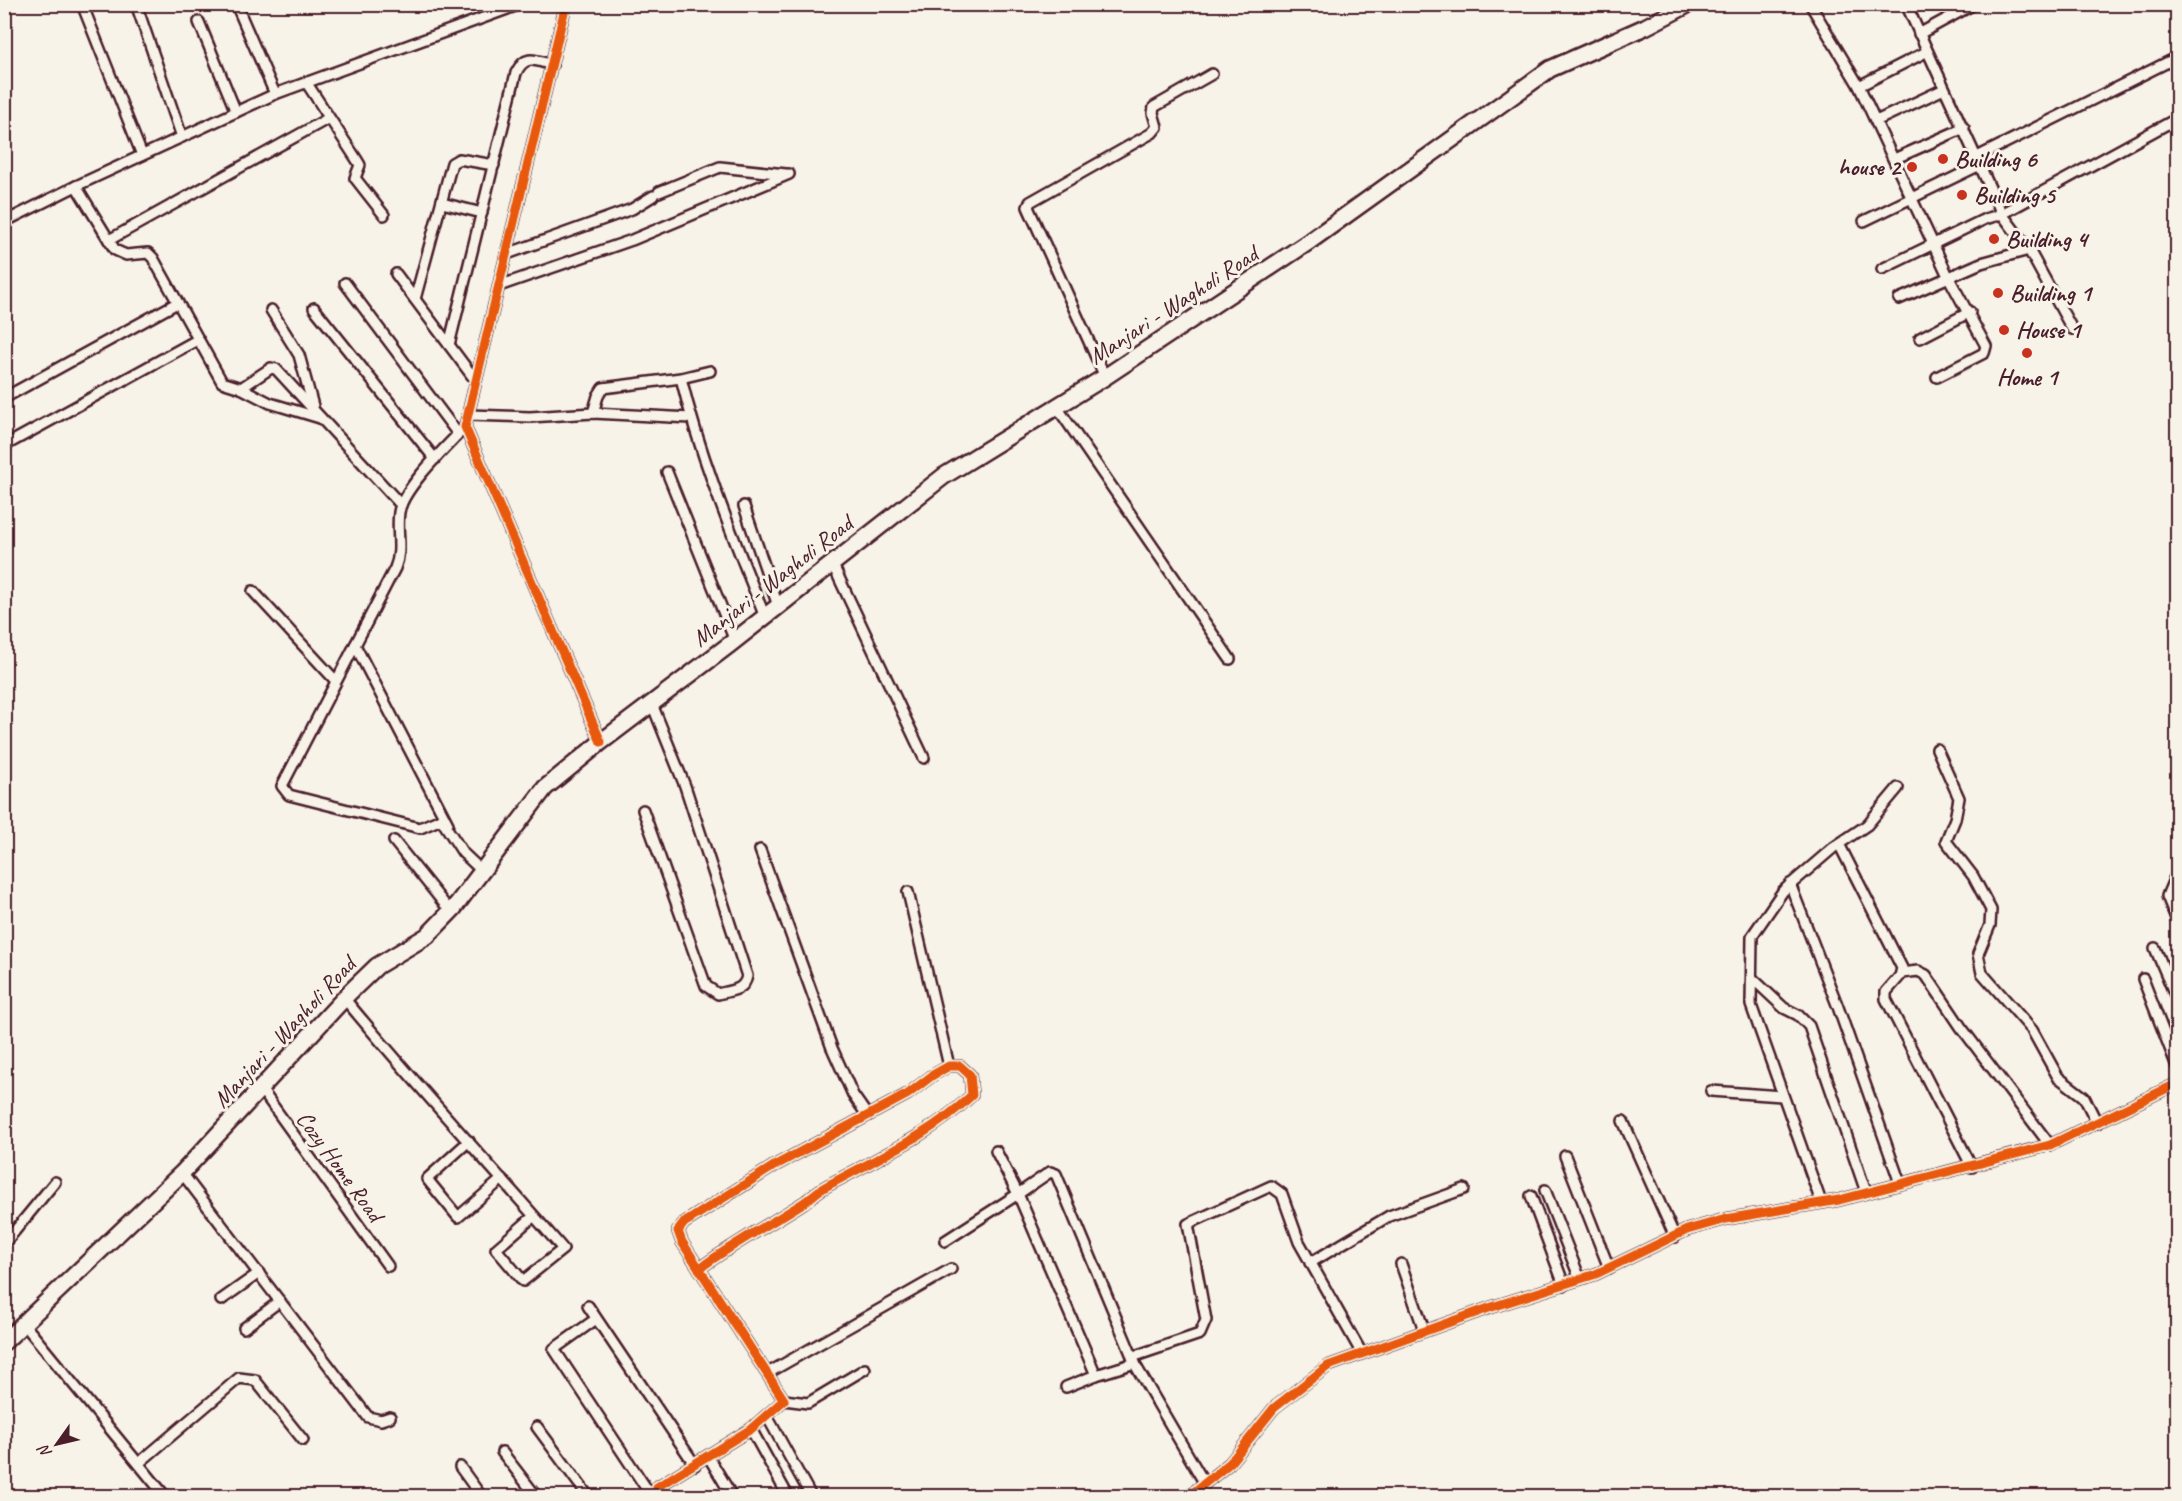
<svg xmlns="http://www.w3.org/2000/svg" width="2182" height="1501" font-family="Caveat,sans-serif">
<rect width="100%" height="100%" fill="#f7f3e8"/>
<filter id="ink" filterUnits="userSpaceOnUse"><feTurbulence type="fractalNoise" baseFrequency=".0167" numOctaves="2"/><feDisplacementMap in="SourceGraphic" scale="12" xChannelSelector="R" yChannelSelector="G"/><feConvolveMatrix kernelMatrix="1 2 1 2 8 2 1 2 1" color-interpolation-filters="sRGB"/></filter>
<g filter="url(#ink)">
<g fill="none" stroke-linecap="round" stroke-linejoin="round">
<defs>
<g id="street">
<polyline points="82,4 142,155"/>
<polyline points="136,4 182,137"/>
<polyline points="236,4 275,94"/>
<polyline points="566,4 465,427 601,742"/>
<polyline points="1810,4 1859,86 1949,278 1986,346 1984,353 1937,377"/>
<polyline points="1906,4 2002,214 2029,250 2072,329"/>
<polyline points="199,22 236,112"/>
<polyline points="1919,34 1974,4"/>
<polyline points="306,82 357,160 360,165 355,178 384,215"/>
<polyline points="1859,86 1926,52"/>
<polyline points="1876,121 1944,89"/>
<polyline points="1977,157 2178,57"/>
<polyline points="1894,159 1964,128"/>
<polyline points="76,186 275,94 521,4"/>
<polyline points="659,192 720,167 786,174"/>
<polyline points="442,203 482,213"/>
<polyline points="1864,221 1980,165"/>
<polyline points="4,222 76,186 115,250 126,255 148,253 153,258 222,382 241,388 271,368 276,369 401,505"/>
<polyline points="109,240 329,118"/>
<polyline points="507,254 632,209 653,196"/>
<polyline points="1882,269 1985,219 2002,214 2178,118"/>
<polyline points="396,274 476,381"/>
<polyline points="345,283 458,434"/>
<polyline points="499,286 632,240 789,174"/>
<polyline points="415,299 452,163 459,159 494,165"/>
<polyline points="1899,299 1981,263 2029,250"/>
<polyline points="314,308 435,459"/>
<polyline points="271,310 299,355 313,406"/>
<polyline points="1920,338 1970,312"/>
<path d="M449,345L516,73C525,54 535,60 552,65"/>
<polyline points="1105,377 1028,207 1030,202 1152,133 1157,127 1153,113 1154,107 1212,74"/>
<path d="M681,378C701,460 734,539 765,617"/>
<polyline points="241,388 270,403 320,418"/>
<polyline points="4,398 177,303"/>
<polyline points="1057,407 1230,659"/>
<polyline points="593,413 598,396 603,388 681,378 710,371"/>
<polyline points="468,415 530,417 593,413 691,418"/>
<path d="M465,427C447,446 403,488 399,512C396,532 403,549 395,568L282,786L289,795L420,828L441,819L463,853L482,871"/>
<polyline points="4,446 197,340"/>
<polyline points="667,472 735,641"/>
<polyline points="744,506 778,606"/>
<polyline points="832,563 924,758"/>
<polyline points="253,591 335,680"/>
<polyline points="355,645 448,824"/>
<polyline points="1937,749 1959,798 1955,819 1946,841 1973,876 1991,910 1990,925 1978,954 1982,973 2032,1030 2058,1077 2084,1097 2097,1123"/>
<path d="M643,810L706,986L718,994C732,990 744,991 747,976L685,786L652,704"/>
<polyline points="394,841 450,911"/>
<polyline points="1839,844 1902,968 1900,976 1886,992 1886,999 1972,1167"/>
<polyline points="760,850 832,1048 853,1095 867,1115"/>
<polyline points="2178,870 2167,896 2178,923"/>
<polyline points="1790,884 1838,1007 1900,1183"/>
<polyline points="908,892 949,1066"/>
<polyline points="2155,948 2178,1002"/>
<polyline points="1902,973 1918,971 1926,975 1961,1027 2050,1145"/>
<polyline points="1752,978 1784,1008 1798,1015 1809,1026 1866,1192"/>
<polyline points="2143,979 2178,1069"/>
<path d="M344,998C415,1084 490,1165 563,1249L523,1281L496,1249L534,1216"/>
<polyline points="261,1089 388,1266"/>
<polyline points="1711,1091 1782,1096"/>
<polyline points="1623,1121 1675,1237"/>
<polyline points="469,1141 427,1179 458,1217 502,1179"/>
<polyline points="996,1151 1018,1194 1050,1172 1056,1174 1137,1368 1205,1484"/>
<polyline points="1565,1156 1609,1268"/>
<polyline points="182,1173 368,1417 381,1420 390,1417"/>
<polyline points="1545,1190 1580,1279"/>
<polyline points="1531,1196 1564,1285"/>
<polyline points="1821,1202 1751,1005 1752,936 1783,891 1833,848 1867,825 1898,788"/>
<polyline points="945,1241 1018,1194 1096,1375 1135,1363"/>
<polyline points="4,1244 55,1182"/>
<polyline points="1310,1263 1389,1216 1464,1189"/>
<polyline points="1401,1264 1424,1330"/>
<polyline points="221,1300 259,1273"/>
<polyline points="588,1306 695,1465"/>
<polyline points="596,1319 554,1349 648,1491"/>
<polyline points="24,1324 165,1496"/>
<polyline points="244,1328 280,1301"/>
<polyline points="1132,1357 1200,1334 1206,1320 1188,1224 1271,1186 1282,1194 1299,1242 1361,1352"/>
<polyline points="768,1373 951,1269"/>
<polyline points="1066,1387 1096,1375"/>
<polyline points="784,1400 808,1403 865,1369"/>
<polyline points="767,1416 811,1496"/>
<polyline points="537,1427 588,1496"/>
<polyline points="751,1429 788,1496"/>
<polyline points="502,1452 536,1496"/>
<polyline points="708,1456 732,1496"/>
<polyline points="139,1463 239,1378 255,1380 303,1440"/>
<polyline points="460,1467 481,1496"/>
<path d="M663,1496L657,1487L751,1429L784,1400L682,1242L678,1231L684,1223L774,1166L908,1094L933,1075L949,1066H960L970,1075L972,1095C932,1134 874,1160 825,1187C817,1191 811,1198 803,1203C769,1225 732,1244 699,1269"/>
<polyline points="1189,1496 1230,1463 1274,1408 1328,1366 1489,1308 1596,1274 1687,1230 1726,1219 1839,1200 2050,1145 2178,1083"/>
</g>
<polyline id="primary" points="4,1342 182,1173 350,992 377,966 427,936 454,908 545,788 601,742 729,645 944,476 1105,377 1310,241 1550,69 1645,27 1689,4"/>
</defs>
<use href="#street" stroke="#4a1f2b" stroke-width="14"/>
<use href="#primary" stroke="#4a1f2b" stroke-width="20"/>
<use href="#street" stroke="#f7f3e8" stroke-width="9"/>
<use href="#primary" stroke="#f7f3e8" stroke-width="15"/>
<defs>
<g id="cycleway">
<polyline points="566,4 465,427 601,742"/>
<path d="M663,1496L657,1487L751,1429L784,1400L682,1242L678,1231L684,1223L774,1166L908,1094L933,1075L949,1066H960L970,1075L972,1095C932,1134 874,1160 825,1187C817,1191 811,1198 803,1203C769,1225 732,1244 699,1269"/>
<polyline points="1189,1496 1230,1463 1274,1408 1328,1366 1489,1308 1596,1274 1687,1230 1726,1219 1839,1200 2050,1145 2178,1083"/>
</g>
</defs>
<use href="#cycleway" stroke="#f7f3e8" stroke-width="13"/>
<use href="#cycleway" stroke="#e8590c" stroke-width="9"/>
</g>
</g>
<g fill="#c8321e" stroke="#f7f3e8" stroke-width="2">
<circle cx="1943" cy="159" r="6"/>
<circle cx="1912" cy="167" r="6"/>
<circle cx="1962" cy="195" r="6"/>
<circle cx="1994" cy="239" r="6"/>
<circle cx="1998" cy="293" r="6"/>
<circle cx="2004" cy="330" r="6"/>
<circle cx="2027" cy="353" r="6"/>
</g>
<g text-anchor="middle" stroke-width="6" stroke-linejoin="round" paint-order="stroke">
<g font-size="24" font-weight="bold" fill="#4a1f2b" stroke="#f7f3e8" text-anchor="start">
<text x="1955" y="167">Building 6</text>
<text x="1900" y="175" text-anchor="end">house 2</text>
<text x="1974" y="203">Building 5</text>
<text x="2006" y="247">Building 4</text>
<text x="2010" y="301">Building 1</text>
<text x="2016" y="338">House 1</text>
<text x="2027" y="385" text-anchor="middle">Home 1</text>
</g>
<g font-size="24" fill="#4a1f2b" stroke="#f7f3e8">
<text transform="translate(1173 305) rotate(-33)" y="8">Manjari - Wagholi Road</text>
<text transform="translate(772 581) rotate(-38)" y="8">Manjari - Wagholi Road</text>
<text transform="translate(284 1032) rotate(-47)" y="8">Manjari - Wagholi Road</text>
<text transform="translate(340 1166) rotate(54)" y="8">Cozy Home Road</text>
</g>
</g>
<rect width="2182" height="1501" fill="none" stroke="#f7f3e8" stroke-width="24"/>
<rect x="12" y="12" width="2158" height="1477" fill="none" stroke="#4a1f2b" stroke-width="2" filter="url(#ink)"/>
<g transform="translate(57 1444) rotate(236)" stroke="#f7f3e8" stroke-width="4.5" paint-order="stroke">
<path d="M0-4.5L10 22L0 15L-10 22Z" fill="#4a1f2b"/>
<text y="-9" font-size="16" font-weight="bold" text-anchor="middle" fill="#4a1f2b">N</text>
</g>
</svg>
